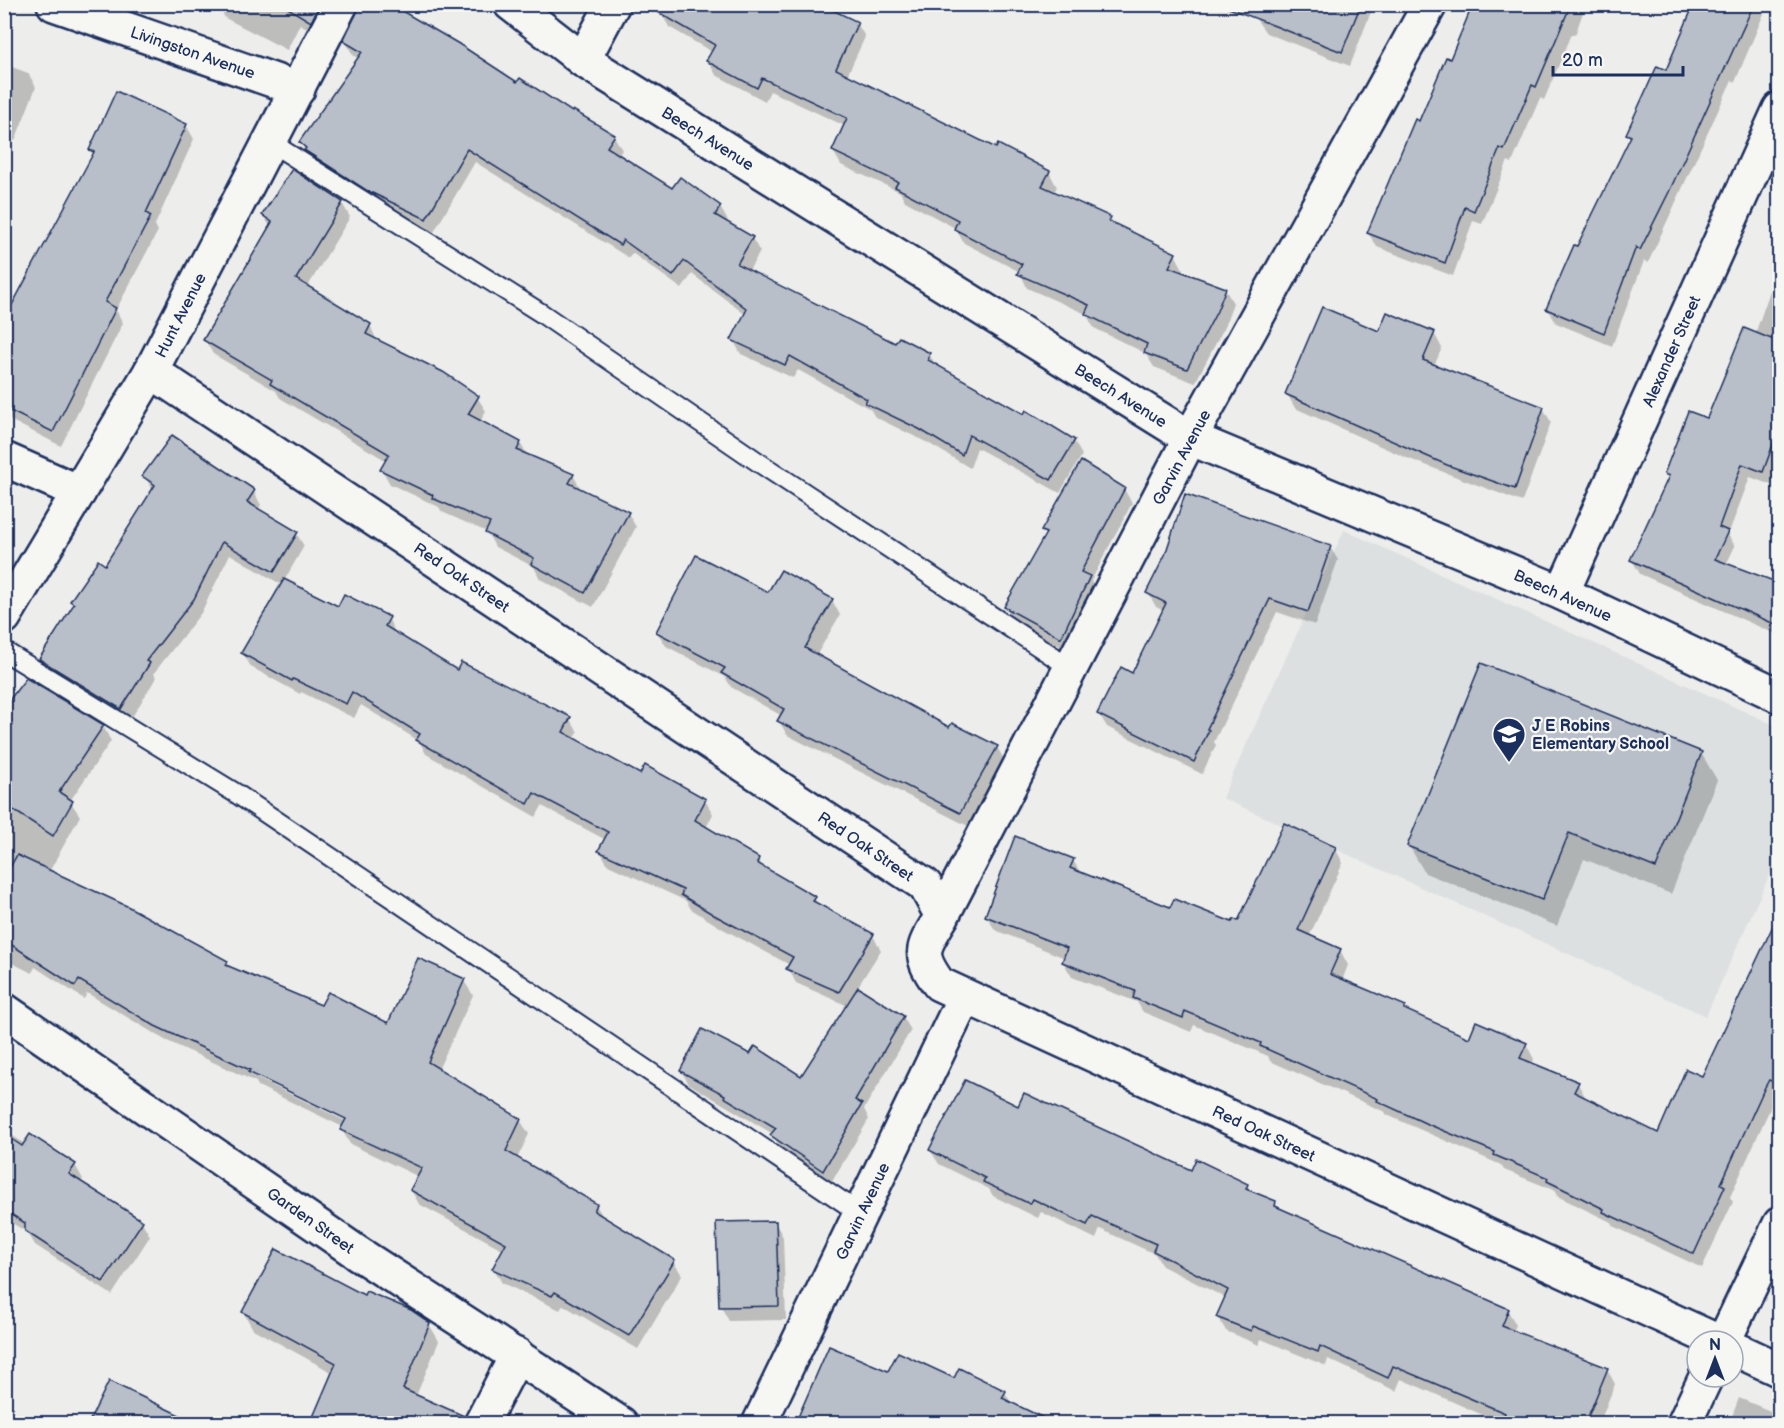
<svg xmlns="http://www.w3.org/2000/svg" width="1784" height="1428" font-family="'Balsamiq Sans',sans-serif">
<rect width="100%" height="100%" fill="#edeeec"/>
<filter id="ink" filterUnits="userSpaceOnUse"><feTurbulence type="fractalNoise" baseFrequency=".0167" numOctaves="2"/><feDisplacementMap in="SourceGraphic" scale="12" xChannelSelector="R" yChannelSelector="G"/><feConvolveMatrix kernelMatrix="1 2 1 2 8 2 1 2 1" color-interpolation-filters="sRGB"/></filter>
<g filter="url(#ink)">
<polygon fill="#dde0e1" points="1344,530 1779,727 1779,854 1706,1016 1222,798"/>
<g fill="#0003" fill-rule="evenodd">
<polygon points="218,4 327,4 319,35 300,24 287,50 225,18"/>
<polygon points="1245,4 1374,4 1350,66 1266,33"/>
<polygon points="1475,4 1586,4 1575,35 1572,34 1544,100 1540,98 1512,163 1508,161 1482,224 1473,221 1453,276 1377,247 1368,233 1451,61"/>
<polygon points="1696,4 1768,4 1735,82 1732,80 1648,263 1644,261 1612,346 1556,323 1548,309 1631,140 1628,134 1667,72"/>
<polygon points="661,13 857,23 865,37 847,76 997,150 1049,172 1057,187 1053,193 1110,218 1115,225 1175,254 1183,269 1181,273 1225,289 1233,303 1225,326 1195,383 1154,367 1145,353 1094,328 1086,314 1027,288 1020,272 964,243 955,228 905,201 900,192 841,165 833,151 845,126 770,91 765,101 716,75 708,61 712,52 669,27"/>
<polygon points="345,41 518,84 614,136 622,150 618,156 672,190 720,207 728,221 727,224 752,238 760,252 748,272 896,345 929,354 937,367 1024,416 1074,441 1082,455 1060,493 977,448 970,468 928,443 875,417 870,409 798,370 793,378 741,354 733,340 746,315 692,274 682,289 632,253 629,258 475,162 434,232 376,204 309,156 300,142 359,59 353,55"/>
<polygon points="4,64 28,73 36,87 15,141 4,138"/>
<polygon points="186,125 194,139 155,225 158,231 116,310 123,323 61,446 4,417 4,300 14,305 94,155 91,149"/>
<polygon points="342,203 350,217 307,288 370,325 377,341 477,397 486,411 480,422 520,443 528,456 573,475 581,489 628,513 636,527 593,607 540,579 534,567 495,547 487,532 442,512 439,507 390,484 382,470 387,461 280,398 276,391 213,354 205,340 271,228 263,215"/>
<polygon points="1780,262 1780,461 1771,485 1750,477 1728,535 1735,546 1726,565 1780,585 1780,636 1640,574 1632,560 1669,479 1666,474 1708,420 1755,334"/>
<polygon points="1380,333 1434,333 1442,348 1434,366 1543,408 1551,422 1522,502 1407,458 1295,408 1287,394"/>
<polygon points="144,476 254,492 261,505 258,510 296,533 304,546 284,581 339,608 388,618 396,634 458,672 569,718 578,732 574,740 640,776 705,800 713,814 706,828 758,859 763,868 814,898 819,906 873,936 881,950 857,988 903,1017 911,1030 864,1109 869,1119 831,1183 780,1149 773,1134 689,1084 681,1071 751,1056 801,1078 848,1006 796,983 788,968 790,965 723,929 691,909 686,901 608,865 600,851 606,840 542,806 536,817 426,754 419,741 361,705 354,718 301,692 300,694 251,667 243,653 282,585 230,554 201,613 154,673 156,678 129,722 48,673 40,659 74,606 71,601 105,567 153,490"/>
<polygon points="1124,489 1132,503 1091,581 1097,591 1069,651 1014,621 1006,607 1046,536 1043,531"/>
<polygon points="1330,547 1338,560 1315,625 1277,612 1214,742 1216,745 1202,774 1107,727 1099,714 1133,675 1164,611 1156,607 1148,593"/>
<polygon points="768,594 832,600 840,615 816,656 950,729 997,747 1005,761 968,826 787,735 779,721 782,716 731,687 725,677 666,646 657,632"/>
<path d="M4,709L103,726L111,741L70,801L80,816L49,872L227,962L231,969L321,1007L389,1025L419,960L464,981L473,995L438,1070L520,1120L529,1134L517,1159L596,1205L605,1220L673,1261L682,1275L638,1349L563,1305L560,1310L502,1283L494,1269L504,1250L419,1204L411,1190L419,1177L350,1144L342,1130L343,1127L258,1086L256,1082L165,1040L87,993L84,999L35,967L32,973L4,959ZM251,1072L353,1121L352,1124L251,1075Z"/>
<polygon points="1701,753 1717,780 1671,894 1584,859 1557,926 1425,873 1409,846"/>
<polygon points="1335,848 1343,863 1309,937 1340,950 1348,965 1342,981 1470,1040 1526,1044 1534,1059 1532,1065 1578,1084 1586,1098 1658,1135 1703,1078 1780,917 1780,1094 1773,1102 1730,1197 1733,1202 1702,1268 1613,1226 1611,1222 1557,1196 1554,1190 1504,1170 1501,1165 1387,1115 1385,1112 1270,1061 1268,1056 1194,1025 1191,1032 1143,1012 1137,1002 1072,977 1063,962 1065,958 995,930 986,915 1073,860 1081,874 1171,909 1239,923"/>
<polygon points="1019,1108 1192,1172 1247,1185 1252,1193 1275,1203 1280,1210 1508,1311 1516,1325 1513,1332 1607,1369 1615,1384 1599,1424 1503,1424 1401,1379 1396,1391 1328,1359 1326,1366 1261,1339 1259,1345 1226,1331 1218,1317 1226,1298 1162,1266 1155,1254 1100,1229 1096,1239 1041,1212 1038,1218 993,1196 989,1189 939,1164 930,1150"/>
<polygon points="4,1130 25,1144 75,1165 83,1179 80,1183 142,1222 150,1236 112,1295 35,1245 28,1233 4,1218"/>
<polygon points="775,1222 783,1237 786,1320 729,1321 721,1307 718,1224"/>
<polygon points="365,1297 429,1324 439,1341 416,1396 463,1417 467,1424 312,1424 333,1373 253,1329 243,1312"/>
<polygon points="889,1373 954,1380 1005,1392 1012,1405"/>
<polygon points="1739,1398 1780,1415 1780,1424 1729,1424"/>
<polygon points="506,1420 513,1424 504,1424"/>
</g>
<g fill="#b9bfc8" stroke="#1b2f5e" stroke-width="1.5">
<polygon points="281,4 320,4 311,22"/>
<polygon points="360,4 390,4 459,44 517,82 520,78 572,112 573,110 615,135 607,147 672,188 680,177 721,206 715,215 753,237 737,264 895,343 899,337 930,353 928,360 1024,414 1026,410 1075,440 1051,480 969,435 962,455 919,429 865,403 867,399 790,356 785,365 731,340 747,309 684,261 673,276 623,240 620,245 467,149 426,219 366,190 304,150 306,148 299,142 362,52 343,41"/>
<polygon points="644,4 820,4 858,22 836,69 996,148 998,144 1050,171 1042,186 1111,217 1109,221 1176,253 1169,267 1226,288 1217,311 1187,369 1144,353 1147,344 1085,314 1089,305 1017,274 1022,264 954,229 958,220 895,187 898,182 832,151 847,118 762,78 757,88 706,61 715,45"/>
<polygon points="1226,4 1361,4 1342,52 1226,7"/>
<polygon points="1473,4 1571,4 1536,87 1532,85 1504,150 1500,148 1474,211 1465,207 1445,263 1367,233 1415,119 1419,121 1446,57 1450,59"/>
<polygon points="1694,4 1754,4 1669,192 1640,250 1636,247 1604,333 1546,309 1574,245 1577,246 1631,136 1626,134 1657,66 1666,70"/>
<polygon points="116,91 187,124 146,213 151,216 105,302 116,308 53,432 4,408 4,320 94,152 89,150"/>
<polygon points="292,169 343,202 296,279 371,324 366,334 443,372 479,396 468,414 521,442 517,450 574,474 569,483 629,512 585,593 531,564 534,558 485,533 490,523 432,498 433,495 380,470 389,454 270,384 272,380 203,340 272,222 262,215"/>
<polygon points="1322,307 1379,331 1387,312 1435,332 1423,360 1544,407 1515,489 1447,465 1285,394"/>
<polygon points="1744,328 1779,342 1779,428 1763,472 1742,464 1719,527 1728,531 1715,559 1779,583 1779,626 1630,560 1669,476 1664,474 1688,411 1707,418"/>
<polygon points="172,435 255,490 247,502 298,532 274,572 222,542 194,599 146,661 150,663 121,709 39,659 74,604 70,601 98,560 105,565 155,485 142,476"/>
<polygon points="1081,461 1125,488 1081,572 1090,576 1061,638 1004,607 1046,533 1041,531"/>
<polygon points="1185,494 1331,546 1308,612 1270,599 1207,729 1209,730 1194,762 1097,714 1121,667 1132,673 1166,603 1146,593 1165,555"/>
<polygon points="696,555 768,592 781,570 833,599 805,648 949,727 952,723 998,746 960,813 777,721 784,709 721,673 725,668 656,632"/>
<polygon points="284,579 338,606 344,594 390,617 385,626 457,670 461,662 571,717 563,732 640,774 645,765 706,799 695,820 759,858 757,863 816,897 813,901 874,934 839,992 786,969 793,957 714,915 681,895 683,890 598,851 608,832 534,793 528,804 416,740 420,734 352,692 346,704 293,679 292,681 241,653"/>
<polygon points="1481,663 1702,752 1656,868 1569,833 1542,900 1407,846"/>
<polygon points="26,678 104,725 59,792 73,801 53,836 4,804 4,707"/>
<polygon points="1284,823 1336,847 1298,930 1341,949 1330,974 1406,1006 1404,1009 1469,1038 1476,1021 1527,1043 1520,1058 1579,1082 1574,1092 1658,1133 1686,1069 1702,1076 1779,913 1779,1084 1769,1080 1765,1087 1721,1184 1725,1186 1694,1254 1603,1212 1604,1209 1547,1181 1548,1178 1494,1155 1495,1152 1425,1123 1377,1101 1378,1099 1260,1046 1261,1043 1185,1011 1183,1018 1133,998 1135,991 1062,962 1067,948 985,916 1015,836 1074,859 1070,868 1170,907 1174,899 1232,922 1234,919 1238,921"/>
<polygon points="17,855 129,907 228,961 226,965 321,1005 328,992 388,1023 418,958 465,979 428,1062 521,1119 506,1151 597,1204 594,1211 675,1260 629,1336 555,1292 552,1296 492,1269 506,1243 410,1190 422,1168 340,1130 346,1119 248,1072 250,1070 155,1026 79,980 75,986 4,940 4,878"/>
<polygon points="858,987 904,1016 855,1100 862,1104 823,1171 770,1135 776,1128 724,1097 725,1095 680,1071 702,1029 750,1054 755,1046 801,1076"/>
<polygon points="965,1080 1018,1106 1024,1093 1191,1170 1196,1159 1248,1184 1246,1189 1276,1201 1275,1206 1509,1309 1502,1326 1608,1368 1585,1424 1501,1424 1505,1413 1393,1366 1388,1378 1320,1346 1318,1352 1253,1326 1251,1331 1216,1317 1228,1290 1153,1251 1156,1244 1092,1216 1087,1225 1033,1199 1030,1204 983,1182 985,1178 929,1150"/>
<polygon points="4,1134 22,1146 30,1134 76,1164 69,1174 143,1221 103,1282 25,1231 25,1223 4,1210"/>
<polygon points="776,1221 779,1306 719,1307 716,1222"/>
<polygon points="276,1249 364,1295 366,1291 411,1310 430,1323 403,1389 464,1416 462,1424 310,1424 336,1363 242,1312"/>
<polygon points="829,1346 888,1371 898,1352 954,1378 959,1368 1006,1391 1002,1398 1056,1424 795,1424"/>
<polygon points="109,1381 198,1424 88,1424"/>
</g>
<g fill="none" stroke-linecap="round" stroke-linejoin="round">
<defs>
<g id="service">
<polyline points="270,142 541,313 761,464 1071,668"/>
<polyline points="4,651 237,794 861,1214"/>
</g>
<g id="minor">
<polyline points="54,4 298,89"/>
<polyline points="511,4 583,60 1190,438 1562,593 1780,696"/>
<polyline points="583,60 613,4"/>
<path d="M151,371L925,885L942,916C923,948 916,952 939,984L1717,1341"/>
<polyline points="4,459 79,492"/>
<polyline points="1562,593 1780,109"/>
<polyline points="4,617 151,371 341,4"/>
<polyline points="942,916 1190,438 1430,4"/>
<polyline points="4,1010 359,1254 621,1424"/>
<polyline points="1724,1341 1780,1224"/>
<polyline points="1733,1348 1780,1370"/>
<polyline points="481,1424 517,1355"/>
<polyline points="759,1424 964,998"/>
<polyline points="1684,1424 1706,1377"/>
</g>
</defs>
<use href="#service" stroke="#1b2f5e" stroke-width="22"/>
<use href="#minor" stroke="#1b2f5e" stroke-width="38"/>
<use href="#service" stroke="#f6f6f2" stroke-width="18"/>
<use href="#minor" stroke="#f6f6f2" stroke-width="33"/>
</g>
</g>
<defs>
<symbol id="school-pin" viewBox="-11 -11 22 30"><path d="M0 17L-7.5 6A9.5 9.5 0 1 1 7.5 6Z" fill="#1b2f5e" stroke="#f6f6f2"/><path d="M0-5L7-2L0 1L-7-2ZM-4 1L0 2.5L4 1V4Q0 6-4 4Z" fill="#fff"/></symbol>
</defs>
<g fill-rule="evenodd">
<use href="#school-pin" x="1490" y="715" width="38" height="52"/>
</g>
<g text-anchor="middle" stroke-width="4.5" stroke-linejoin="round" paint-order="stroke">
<g font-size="16" fill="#1b2f5e" stroke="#f6f6f2">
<text transform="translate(193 52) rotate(19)" y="6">Livingston Avenue</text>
<text transform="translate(708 138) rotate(32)" y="6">Beech Avenue</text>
<text transform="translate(180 315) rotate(-63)" y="6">Hunt Avenue</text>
<text transform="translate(1671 351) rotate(-66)" y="6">Alexander Street</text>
<text transform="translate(1121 395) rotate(32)" y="6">Beech Avenue</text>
<text transform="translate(1181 457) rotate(-62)" y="6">Garvin Avenue</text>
<text transform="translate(462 577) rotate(34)" y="6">Red Oak Street</text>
<text transform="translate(1563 595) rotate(24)" y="6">Beech Avenue</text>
<text transform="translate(866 846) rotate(34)" y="6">Red Oak Street</text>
<text transform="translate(1264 1133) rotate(25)" y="6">Red Oak Street</text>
<text transform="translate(862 1211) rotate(-65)" y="6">Garvin Avenue</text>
<text transform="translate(311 1220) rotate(35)" y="6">Garden Street</text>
</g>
<g font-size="16" font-weight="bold" fill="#1b2f5e" stroke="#f6f6f2" text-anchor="start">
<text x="1532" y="731">J E Robins<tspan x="1532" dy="18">Elementary School</tspan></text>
</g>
</g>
<rect width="1784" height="1428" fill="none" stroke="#f6f6f2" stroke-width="24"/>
<rect x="12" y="12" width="1760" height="1404" fill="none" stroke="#1b2f5e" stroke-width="2" filter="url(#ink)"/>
<g transform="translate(1715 1359)"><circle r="28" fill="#f6f6f2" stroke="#9ea6b7" stroke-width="1.5"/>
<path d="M0-4.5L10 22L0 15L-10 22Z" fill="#1b2f5e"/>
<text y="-9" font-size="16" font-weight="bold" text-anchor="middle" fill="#1b2f5e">N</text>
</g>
<path d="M1553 66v9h130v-9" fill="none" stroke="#1b2f5e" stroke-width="3"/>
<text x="1562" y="66" font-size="18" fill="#1b2f5e" stroke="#f6f6f2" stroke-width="4.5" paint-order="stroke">20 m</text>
</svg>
